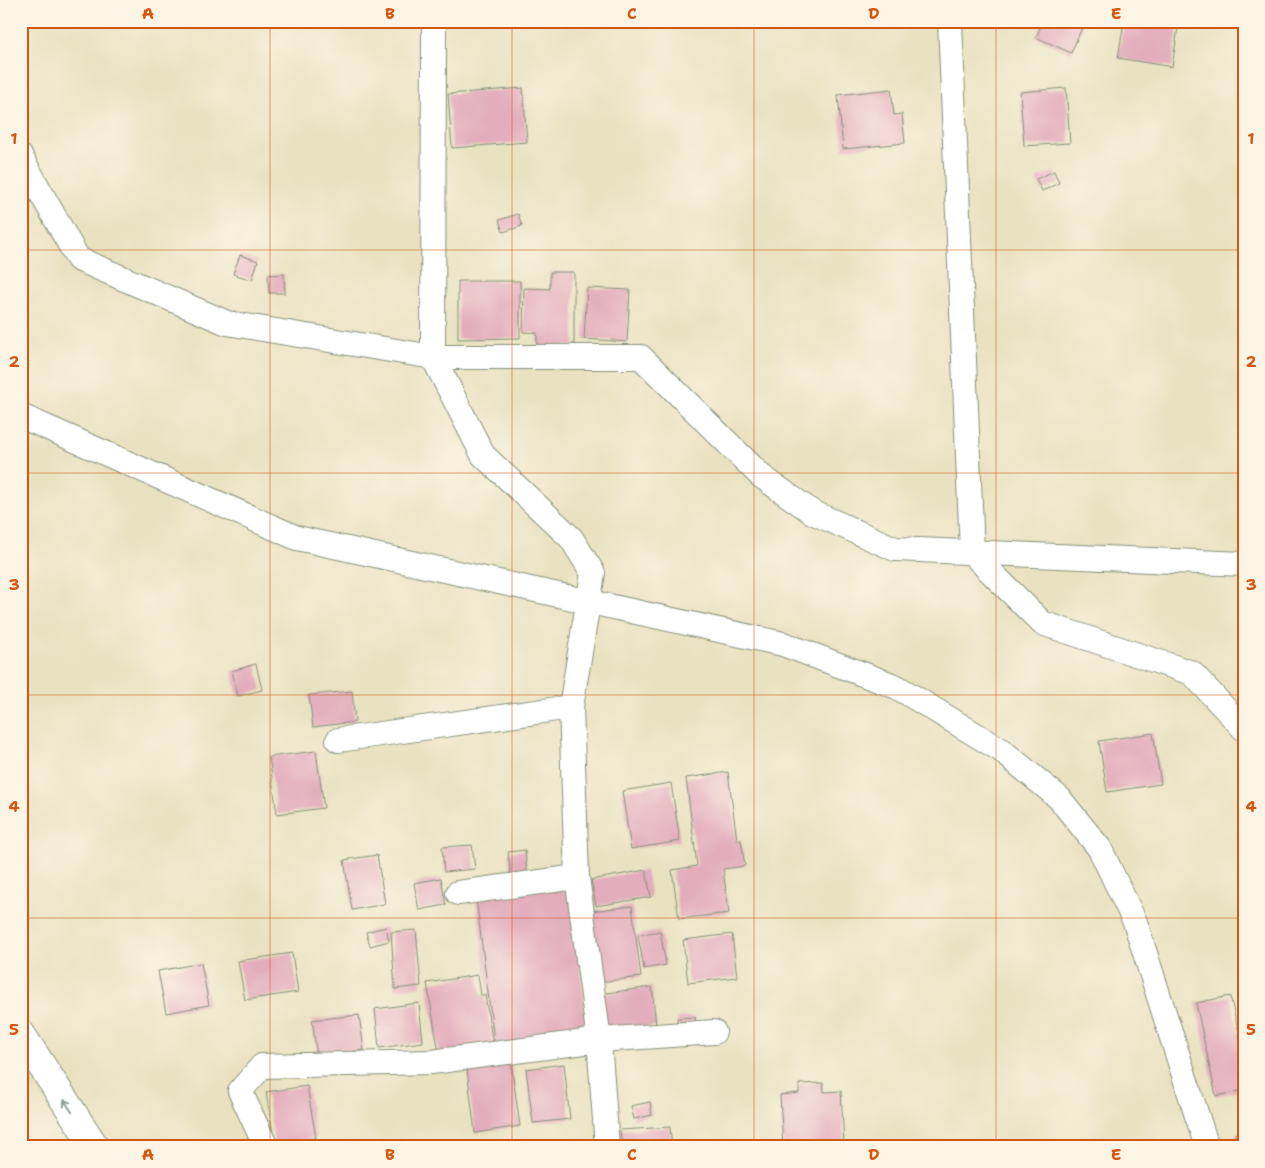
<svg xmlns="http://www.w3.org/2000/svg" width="1265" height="1168" font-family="'Shantell Sans',sans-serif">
<rect width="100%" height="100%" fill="#fcf5e5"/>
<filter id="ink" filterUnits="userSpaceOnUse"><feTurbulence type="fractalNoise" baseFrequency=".02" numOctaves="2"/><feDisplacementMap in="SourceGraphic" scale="10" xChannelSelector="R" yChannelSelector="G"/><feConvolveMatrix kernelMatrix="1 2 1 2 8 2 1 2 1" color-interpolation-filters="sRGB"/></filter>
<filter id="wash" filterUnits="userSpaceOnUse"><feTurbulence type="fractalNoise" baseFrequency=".0096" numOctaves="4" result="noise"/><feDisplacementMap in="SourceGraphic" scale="20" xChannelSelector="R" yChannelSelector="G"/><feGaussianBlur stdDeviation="1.12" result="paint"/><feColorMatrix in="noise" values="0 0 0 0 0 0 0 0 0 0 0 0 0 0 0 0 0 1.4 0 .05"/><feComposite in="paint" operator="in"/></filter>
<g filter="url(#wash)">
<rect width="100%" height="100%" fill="#e9e2c1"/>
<g id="blocks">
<g fill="#e3adbd">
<polygon points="1043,21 1085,21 1071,53 1036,37"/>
<polygon points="1124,21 1179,21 1172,67 1118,58"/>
<polygon points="523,88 527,142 452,148 448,94"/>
<polygon points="1066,88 1070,143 1024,146 1020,92"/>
<polygon points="891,89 894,115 902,114 905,143 843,149 838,95"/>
<polygon points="1054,171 1059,183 1042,191 1036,179"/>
<polygon points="518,214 522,226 503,232 499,220"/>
<polygon points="240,255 258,261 252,280 233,274"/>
<polygon points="550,272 574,272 574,346 537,346 537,333 523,332 524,288 550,289"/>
<polygon points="284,274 285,293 269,293 268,275"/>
<polygon points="458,281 520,281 520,338 458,339"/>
<polygon points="587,288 630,290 627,342 584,339"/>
<polygon points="256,664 262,690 238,696 232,671"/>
<polygon points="352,691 355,722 313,727 309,695"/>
<polygon points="1153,733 1161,784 1107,792 1099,741"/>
<polygon points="316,751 324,808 277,814 269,757"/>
<polygon points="728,772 737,840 741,840 745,866 723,869 729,913 679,919 672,870 697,866 686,778"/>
<polygon points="671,783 680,841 631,849 622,791"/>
<polygon points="472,845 475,869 444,872 442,847"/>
<polygon points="525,850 527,874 511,876 508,852"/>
<polygon points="377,855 385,904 352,910 344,860"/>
<polygon points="646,870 651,897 596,906 591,880"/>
<polygon points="441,878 446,905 419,910 414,883"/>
<polygon points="570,886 589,1036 495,1048 476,898"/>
<polygon points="632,906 641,977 599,982 591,911"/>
<polygon points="386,927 389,941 370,946 366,932"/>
<polygon points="416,930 421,986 395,989 391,932"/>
<polygon points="660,931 666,965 644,969 638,935"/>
<polygon points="732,934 737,977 688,983 683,940"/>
<polygon points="292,953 298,992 245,1000 238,961"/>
<polygon points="201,963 209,1005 166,1013 158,971"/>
<polygon points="478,975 481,995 485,995 493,1045 439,1053 427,983"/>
<polygon points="652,987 656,1026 603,1033 599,994"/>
<polygon points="1230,996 1244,1054 1244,1090 1216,1096 1196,1003"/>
<polygon points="419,1003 423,1042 379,1048 375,1009"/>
<polygon points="359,1015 364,1050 317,1056 312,1020"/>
<polygon points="695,1017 696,1031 678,1032 677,1018"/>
<polygon points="511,1063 520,1126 475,1133 467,1069"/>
<polygon points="564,1064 570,1119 533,1123 526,1069"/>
<polygon points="823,1083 824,1092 841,1091 844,1144 783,1147 780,1095 799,1093 799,1084"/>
<polygon points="307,1086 316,1138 275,1145 266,1092"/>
<polygon points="650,1102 652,1115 634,1119 631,1106"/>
<polygon points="670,1127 672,1147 622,1147 620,1130"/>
<polygon points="1244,1132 1244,1147 1237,1147 1235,1134"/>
</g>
</g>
</g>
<g filter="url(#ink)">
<use href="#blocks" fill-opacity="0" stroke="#84907a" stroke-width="1"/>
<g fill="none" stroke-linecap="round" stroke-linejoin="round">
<defs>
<g id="street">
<polyline points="434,21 433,357 483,455 571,538 593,573 571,707 577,877 599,1040 607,1147"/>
<polyline points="950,21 972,553 1042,623 1192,673 1244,729"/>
<polyline points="21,157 78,259 227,323 433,357 641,357 761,476 812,512 895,549 1244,564"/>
<polyline points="21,416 297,538 783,644 897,687 1001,750 1059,798 1100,849 1135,922 1207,1147"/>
<polyline points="338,740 571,707"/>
<polyline points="458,893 577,877"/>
<polyline points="266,1147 240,1091 262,1066 432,1062 599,1040 714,1032"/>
</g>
<polyline id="highway" points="21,1034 95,1147"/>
</defs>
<use href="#street" stroke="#84907a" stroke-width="26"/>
<use href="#highway" stroke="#84907a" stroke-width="30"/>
<use href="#street" stroke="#fff" stroke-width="24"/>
<use href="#highway" stroke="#fff" stroke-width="28"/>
</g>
<defs><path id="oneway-shaft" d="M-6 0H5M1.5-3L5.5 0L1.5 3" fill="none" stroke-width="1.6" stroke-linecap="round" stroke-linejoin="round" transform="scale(1.25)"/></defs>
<use stroke="#8f9e9a" href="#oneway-shaft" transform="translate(68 1106) rotate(-123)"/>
</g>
<path fill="none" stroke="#d45610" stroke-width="1" stroke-opacity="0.55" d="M270,21V1147M512,21V1147M754,21V1147M996,21V1147M21,250H1244M21,473H1244M21,695H1244M21,918H1244"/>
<rect width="1265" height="1168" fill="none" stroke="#fcf5e5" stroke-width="55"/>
<rect x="28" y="28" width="1210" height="1112" fill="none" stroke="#d45610" stroke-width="2"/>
<g font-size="16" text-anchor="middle" font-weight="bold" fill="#d45610">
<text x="148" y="19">A</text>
<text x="390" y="19">B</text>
<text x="632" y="19">C</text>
<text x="874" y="19">D</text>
<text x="1116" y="19">E</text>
<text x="14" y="144">1</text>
<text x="1251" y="144">1</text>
<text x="14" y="367">2</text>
<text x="1251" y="367">2</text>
<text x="14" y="590">3</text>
<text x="1251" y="590">3</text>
<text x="14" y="812">4</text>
<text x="1251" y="812">4</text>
<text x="14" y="1035">5</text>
<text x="1251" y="1035">5</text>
<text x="148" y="1160">A</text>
<text x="390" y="1160">B</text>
<text x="632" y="1160">C</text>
<text x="874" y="1160">D</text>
<text x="1116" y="1160">E</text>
</g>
</svg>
